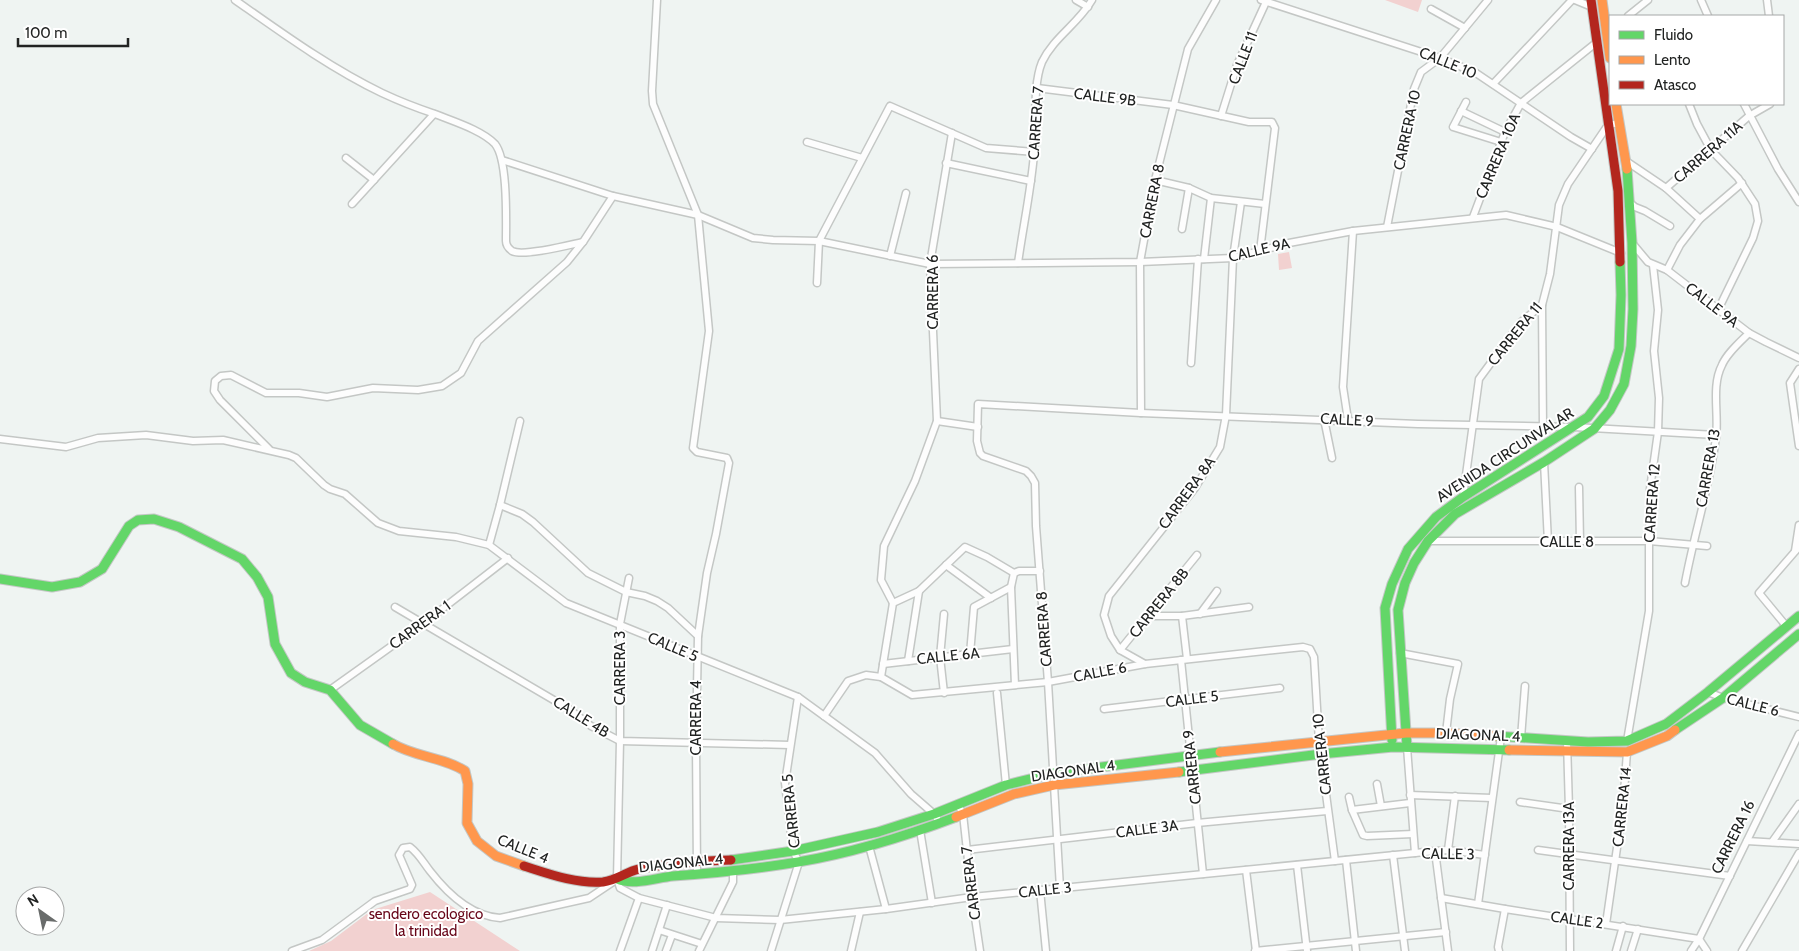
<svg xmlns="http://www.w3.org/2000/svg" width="1799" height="951" font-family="Cabin,sans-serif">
<rect width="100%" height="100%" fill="#eff4f2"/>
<g fill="#f2d1d0">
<polygon points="1385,0 1422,0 1418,12"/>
<polygon points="1289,252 1292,268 1279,270 1278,254"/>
<polygon points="430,892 520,951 309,951 331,941 372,910"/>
</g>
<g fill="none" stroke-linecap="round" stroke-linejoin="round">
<defs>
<g id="street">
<path d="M235,0C282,33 330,68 382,93C399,101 417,108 435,114C452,121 482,130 495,144C508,160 506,220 506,241C506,245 508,248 512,251C523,257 569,245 583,242L613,196L698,215L753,238L773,240L819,241L930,264L1140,262L1233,258L1289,243L1353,231L1506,215L1557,227L1621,253"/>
<polyline points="657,0 652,91 653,104 698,215 709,331 693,448 697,452 727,458 729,463 716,534 707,573 698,636 696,742 697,873"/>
<polyline points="1076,0 1088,7"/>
<polyline points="1261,0 1440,58 1476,73 1571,137 1592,149"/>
<polyline points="1575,0 1592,7"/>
<polyline points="1701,0 1708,16"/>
<polyline points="1767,0 1769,16"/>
<polyline points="1431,9 1465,28"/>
<polyline points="1628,16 1648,0"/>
<polyline points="1493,84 1572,0"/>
<polyline points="1037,88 1173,105 1249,122 1272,122 1275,128 1260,251"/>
<polyline points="1466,102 1453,127 1501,142"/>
<polyline points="1689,104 1697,124 1711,150 1738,178 1755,204 1758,221 1753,238 1718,310"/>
<polyline points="1744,104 1778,169 1799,202"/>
<polyline points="1461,111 1505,132"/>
<polyline points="1221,116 1237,65 1266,2"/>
<polyline points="807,142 862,158"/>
<polyline points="346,158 374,180"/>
<polyline points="502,160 613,196"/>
<polyline points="1626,161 1666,188 1700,219"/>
<polyline points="946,163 1031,181"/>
<polyline points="1155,180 1189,188 1211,198 1265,204"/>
<polyline points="1666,188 1749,116 1770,104"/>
<polyline points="1629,202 1635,207 1645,211 1670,226"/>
<polyline points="352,204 434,114"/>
<polyline points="1473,217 1505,132 1521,103 1597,42"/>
<polyline points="1387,227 1414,89 1421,72 1440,58 1488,0"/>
<polyline points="1182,229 1189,188"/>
<polyline points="1632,243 1648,262 1667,270 1749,333 1766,342 1799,358"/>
<polyline points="890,256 906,193"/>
<polyline points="1204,259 1211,198"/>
<path d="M1018,263C1023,227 1031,190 1034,154C1037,127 1032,86 1042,62C1054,37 1078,24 1092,0"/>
<polyline points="1667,270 1680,245 1700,219 1742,183"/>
<polyline points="817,283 819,241 890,106 986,148 1035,152"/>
<polyline points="1542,305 1543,428"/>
<polyline points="1191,363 1198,259"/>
<polyline points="1799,369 1790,383 1799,446"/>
<polyline points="1141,413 1140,262 1155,180 1188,49 1216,0"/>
<polyline points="1324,419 1332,458"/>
<polyline points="1348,420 1343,387 1353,231"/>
<polyline points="937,421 978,427"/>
<polyline points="0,439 66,447 98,438 146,435 193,441 223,440 289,455 296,458 324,485 330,489 345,494 378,523 399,531 456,537 489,545 566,603 798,697 875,753 911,794 934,814 940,823"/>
<polyline points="269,449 220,400 214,391 215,381 221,376 231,375 266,393 299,393 327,397 373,388 418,390 442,386 461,373 478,341 567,262 583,242"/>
<polyline points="1544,462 1548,542"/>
<polyline points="1579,487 1580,542"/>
<polyline points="1463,497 1479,379 1521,322 1542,305 1550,274 1559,205 1568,184 1608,125 1619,123"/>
<polyline points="500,505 522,514 533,522 588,573 626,592 645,596 657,601 668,608 698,636"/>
<polyline points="1428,541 1649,541 1707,546"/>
<polyline points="489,545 500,505 520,421"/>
<polyline points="1795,551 1799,525"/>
<polyline points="946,565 991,598"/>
<polyline points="1014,573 1011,587 1015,685"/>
<polyline points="1014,573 1019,571 1040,571"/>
<polyline points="629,578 620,624 620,741 617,879 620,888 639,898 716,918 780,920 886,909 972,897 1435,851 1448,850 1485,855"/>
<path d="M1685,583C1694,534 1710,486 1716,437C1719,414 1711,386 1722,365C1727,353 1740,342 1749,333"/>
<polyline points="893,603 881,580 884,546 915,481 937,421 930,264 952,133"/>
<polyline points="395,607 569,709 591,726 620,741 790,745"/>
<polyline points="1200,614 1217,591"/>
<polyline points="1148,616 1182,616 1249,607"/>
<polyline points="1182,616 1187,659"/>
<polyline points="1787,627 1759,593 1799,547"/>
<polyline points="1120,650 1197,555"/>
<polyline points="1400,653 1458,664 1450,699 1446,733"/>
<polyline points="970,654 974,607 1011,587"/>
<polyline points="1181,660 1203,874"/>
<polyline points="908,661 919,591"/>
<polyline points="883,664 1013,649"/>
<polyline points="1145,664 1120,650 1111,636 1104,615 1109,596 1195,488 1220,447 1226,415 1233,258 1241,202"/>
<polyline points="881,677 893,603 919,591 965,547 987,557 1014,573"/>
<polyline points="330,690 424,623 508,558"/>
<polyline points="1708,692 1723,698 1799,717"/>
<polyline points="944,693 940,657 944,614"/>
<polyline points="997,693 1006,785"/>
<polyline points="1104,709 1280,688"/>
<polyline points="824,716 848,681 866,675 881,677 912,695 1048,682 1145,664 1303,647 1310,649 1314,657 1319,742 1335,861"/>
<polyline points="1521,738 1525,686"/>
<polyline points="1567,741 1569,809 1570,951"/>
<polyline points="1627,741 1649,611 1649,541 1650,489 1658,432 1659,398 1654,351 1658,310 1653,265"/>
<polyline points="1407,747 1415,853"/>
<polyline points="1377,784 1381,806"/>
<polyline points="1410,795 1492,798"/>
<polyline points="1349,797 1352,810 1363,835 1367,836 1413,834"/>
<polyline points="1520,802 1569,809"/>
<polyline points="958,805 963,814 972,897 980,951"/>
<polyline points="1352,810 1410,803"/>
<polyline points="920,830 932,903"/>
<polyline points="1747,841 1799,844"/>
<polyline points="1772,842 1799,804"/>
<polyline points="869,846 886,909"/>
<polyline points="967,850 1197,823 1327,811"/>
<polyline points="1448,850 1455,796"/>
<polyline points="1538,850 1730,876"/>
<polyline points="1435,851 1448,951"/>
<polyline points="1393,855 1405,951"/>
<polyline points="1346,860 1356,951"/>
<polyline points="1297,865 1307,951"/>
<polyline points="1246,870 1256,951"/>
<polyline points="1060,888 1048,682 1036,526 1035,483 1031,476 1026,471 983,456 980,453 977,441 978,404 1141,413 1418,424 1574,427 1716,435"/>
<polyline points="1040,890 1046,951"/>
<polyline points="1441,898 1505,909 1699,939 1707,951"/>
<polyline points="1478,904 1501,737"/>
<polyline points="1606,924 1623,806 1627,752"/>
<polyline points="659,930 702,944"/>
<path d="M292,951L322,940L375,901L410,889L412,885L399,855L403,848L410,847C419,854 423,862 430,871C447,893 471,916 500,918L589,898L616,880"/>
<polyline points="620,951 639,898"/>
<polyline points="652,951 667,905"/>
<polyline points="666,951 672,935"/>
<polyline points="699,951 733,882 733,871"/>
<polyline points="771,951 799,862 793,851 785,783 798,697"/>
<polyline points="851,951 860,912"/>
<polyline points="1255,951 1446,932"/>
<polyline points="1499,951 1498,947 1505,909"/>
<polyline points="1616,951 1623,926"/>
<polyline points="1631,951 1638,929"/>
<polyline points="1691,951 1699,939 1799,734"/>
<polyline points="1742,951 1799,853"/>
</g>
<g id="fast">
<polyline points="0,579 52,587 80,582 102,569 129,526 138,520 154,519 179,527 242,559 257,577 268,597 275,644 291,673 305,682 330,690 360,725 393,744"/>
<polyline points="1675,730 1723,698 1799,634"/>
<polyline points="1496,736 1588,742 1627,741 1666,724 1708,692 1799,616"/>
<polyline points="1392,740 1385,608 1392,584 1408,549 1436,517 1463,497 1588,417 1604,396 1619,349 1621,295 1620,262"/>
<polyline points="1407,747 1398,610 1405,583 1414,563 1428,541 1455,514 1544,462 1594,429 1610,410 1624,384 1631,346 1633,309 1632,243 1627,169"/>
<polyline points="1179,772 1321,754 1393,747 1509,750"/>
<polyline points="731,860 793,851 878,832 934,814 1006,785 1054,773 1220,752"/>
<path d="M617,879C633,886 655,878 673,876C715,873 757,869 798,862C852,853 906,836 956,817"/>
</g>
<g id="slow">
<polyline points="1602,0 1610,58"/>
<polyline points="1616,104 1627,169"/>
<path d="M393,744C415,757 443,757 465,771L468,784L467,823L477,841L496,856L524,866"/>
<polyline points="1509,750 1627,752 1667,736 1675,730"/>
<polyline points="1220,752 1406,733 1446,733 1496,736"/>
<polyline points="956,817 1014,794 1054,785 1179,772"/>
</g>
<g id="jam">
<polyline points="1591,0 1618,191 1620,262"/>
<path d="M524,866C549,874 576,884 603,882C617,880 626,872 639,869C669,863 700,861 731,860"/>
</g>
</defs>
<use href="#street" stroke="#c4c7c5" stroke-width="9"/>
<use href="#fast" stroke="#c4c7c5" stroke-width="11"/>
<use href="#slow" stroke="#c4c7c5" stroke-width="11"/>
<use href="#jam" stroke="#c4c7c5" stroke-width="11"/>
<use href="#street" stroke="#fdfdfd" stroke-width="6"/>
<use href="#fast" stroke="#63d668" stroke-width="9"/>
<use href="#slow" stroke="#ff974d" stroke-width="9"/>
<use href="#jam" stroke="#b3261e" stroke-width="9"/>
</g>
<g text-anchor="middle" stroke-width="4" stroke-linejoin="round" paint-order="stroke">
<g font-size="15" fill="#212322" stroke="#fff">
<text transform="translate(1243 58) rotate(-69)" y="5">CALLE 11</text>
<text transform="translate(1448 63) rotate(22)" y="5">CALLE 10</text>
<text transform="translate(1105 97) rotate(7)" y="5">CALLE 9B</text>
<text transform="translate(1036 123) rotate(-86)" y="5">CARRERA 7</text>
<text transform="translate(1407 130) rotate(-78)" y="5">CARRERA 10</text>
<text transform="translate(1708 152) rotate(-41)" y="5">CARRERA 11A</text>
<text transform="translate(1498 156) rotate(-67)" y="5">CARRERA 10A</text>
<text transform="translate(1152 201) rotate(-79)" y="5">CARRERA 8</text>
<text transform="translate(1259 250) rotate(-13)" y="5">CALLE 9A</text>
<text transform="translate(933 292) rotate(-90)" y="5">CARRERA 6</text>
<text transform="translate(1712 305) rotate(38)" y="5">CALLE 9A</text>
<text transform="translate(1515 334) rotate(-51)" y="5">CARRERA 11</text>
<text transform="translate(1347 420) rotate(3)" y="5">CALLE 9</text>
<text transform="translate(1505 455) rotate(-33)" y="5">AVENIDA CIRCUNVALAR</text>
<text transform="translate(1708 468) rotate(-80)" y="5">CARRERA 13</text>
<text transform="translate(1187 493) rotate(-54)" y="5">CARRERA 8A</text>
<text transform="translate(1652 503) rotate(-86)" y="5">CARRERA 12</text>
<text x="1567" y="547">CALLE 8</text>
<text transform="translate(1159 603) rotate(-51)" y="5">CARRERA 8B</text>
<text transform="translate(420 625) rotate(-36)" y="5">CARRERA 1</text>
<text transform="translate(1044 629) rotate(-94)" y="5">CARRERA 8</text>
<text transform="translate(673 647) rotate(23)" y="5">CALLE 5</text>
<text transform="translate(948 656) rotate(-6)" y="5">CALLE 6A</text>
<text transform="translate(620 668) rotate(-90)" y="5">CARRERA 3</text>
<text transform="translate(1100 672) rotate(-11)" y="5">CALLE 6</text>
<text transform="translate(1192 699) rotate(-7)" y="5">CALLE 5</text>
<text transform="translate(1753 705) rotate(14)" y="5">CALLE 6</text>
<text transform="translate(581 717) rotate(32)" y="5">CALLE 4B</text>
<text transform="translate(696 718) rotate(-90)" y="5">CARRERA 4</text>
<text transform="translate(1478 735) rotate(2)" y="5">DIAGONAL 4</text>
<text transform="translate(1322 754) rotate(-96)" y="5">CARRERA 10</text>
<text transform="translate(1192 767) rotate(-96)" y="5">CARRERA 9</text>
<text transform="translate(1073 771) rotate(-8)" y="5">DIAGONAL 4</text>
<text transform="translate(1622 807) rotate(-84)" y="5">CARRERA 14</text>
<text transform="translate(791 811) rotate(-96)" y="5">CARRERA 5</text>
<text transform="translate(1147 829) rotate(-7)" y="5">CALLE 3A</text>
<text transform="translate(1733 837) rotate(-64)" y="5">CARRERA 16</text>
<text transform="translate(1569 846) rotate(-90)" y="5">CARRERA 13A</text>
<text transform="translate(523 849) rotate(22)" y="5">CALLE 4</text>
<text transform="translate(1448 854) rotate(1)" y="5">CALLE 3</text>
<text transform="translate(681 863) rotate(-6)" y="5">DIAGONAL 4</text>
<text transform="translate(971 883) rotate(-97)" y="5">CARRERA 7</text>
<text transform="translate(1045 890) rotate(-6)" y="5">CALLE 3</text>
<text transform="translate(1577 920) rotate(8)" y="5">CALLE 2</text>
</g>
<g font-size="15" fill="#670518" stroke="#fff">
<text x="426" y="919">sendero ecologico<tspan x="426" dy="17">la trinidad</tspan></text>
</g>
</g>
<rect x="1609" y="15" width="175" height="90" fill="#ffffff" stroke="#a6a7a7"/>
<rect x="1619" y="31" width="25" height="8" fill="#63d668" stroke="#a6a7a7"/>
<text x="1654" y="40" font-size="15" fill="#212322">Fluido</text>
<rect x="1619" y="56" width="25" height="8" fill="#ff974d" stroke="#a6a7a7"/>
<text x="1654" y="65" font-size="15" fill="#212322">Lento</text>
<rect x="1619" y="81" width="25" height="8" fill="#b3261e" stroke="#a6a7a7"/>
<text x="1654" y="90" font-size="15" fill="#212322">Atasco</text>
<g transform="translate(40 911) rotate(327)"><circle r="24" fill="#ffffff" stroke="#a6a7a7"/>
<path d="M0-4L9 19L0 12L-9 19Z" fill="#696c6b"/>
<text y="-8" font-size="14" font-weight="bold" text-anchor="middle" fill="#212322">N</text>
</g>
<path d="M18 38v8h110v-8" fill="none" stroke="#212322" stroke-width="2.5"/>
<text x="25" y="38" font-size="15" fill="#212322" stroke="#ffffff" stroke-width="4" paint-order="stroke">100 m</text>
</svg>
